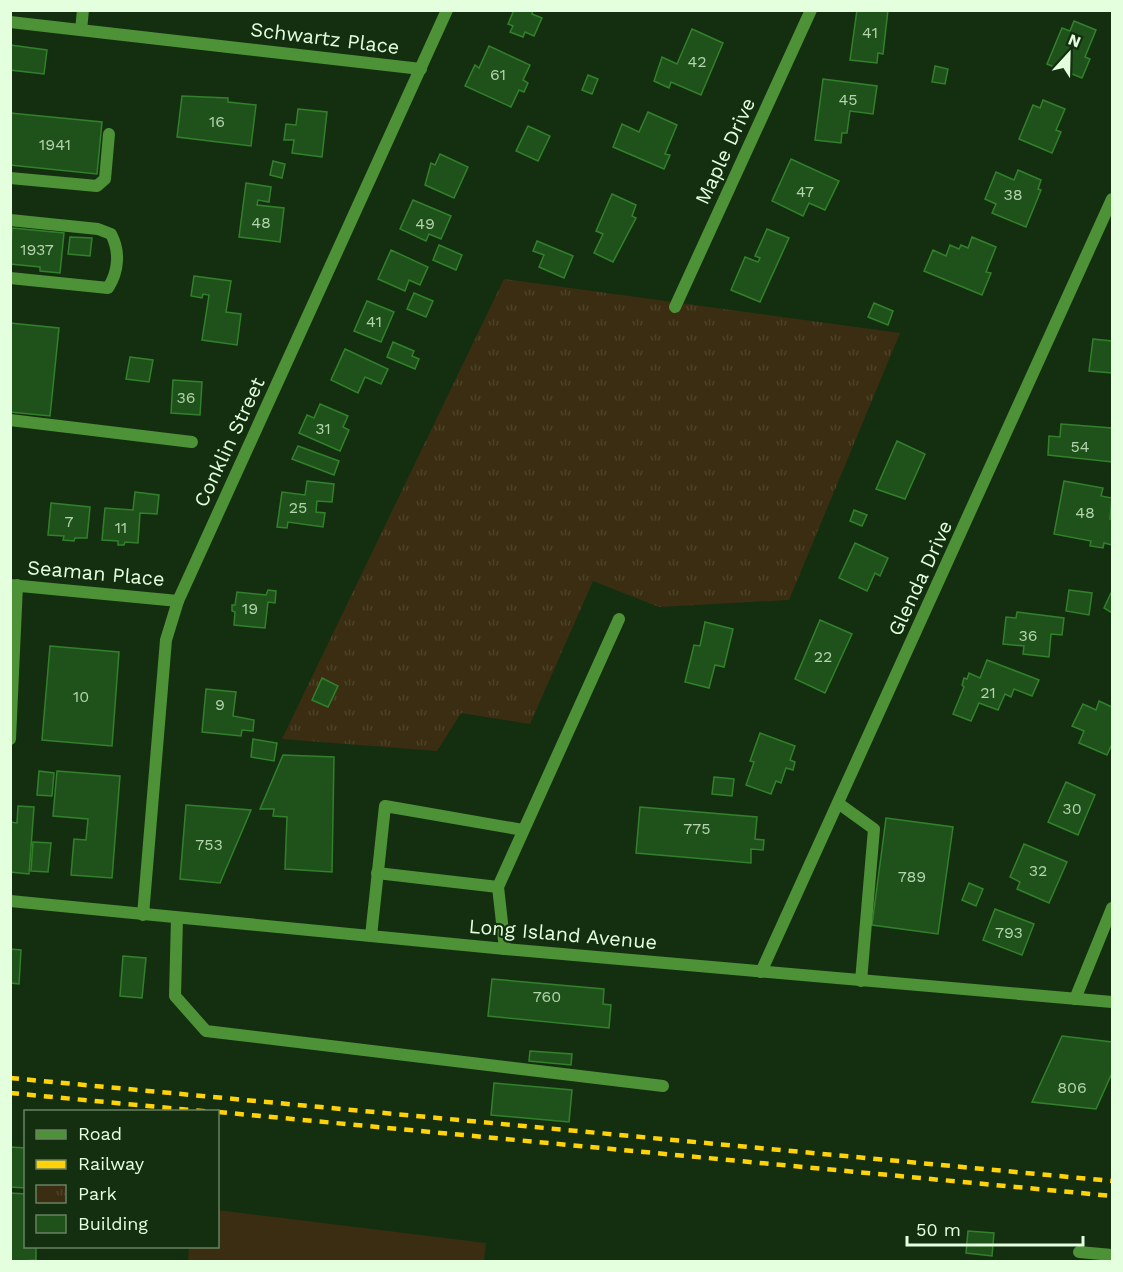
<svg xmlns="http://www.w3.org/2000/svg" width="1123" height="1272" font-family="'Work Sans',sans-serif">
<defs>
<pattern id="park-tufts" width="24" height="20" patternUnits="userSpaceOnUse" patternTransform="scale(1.5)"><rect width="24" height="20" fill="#3a2d12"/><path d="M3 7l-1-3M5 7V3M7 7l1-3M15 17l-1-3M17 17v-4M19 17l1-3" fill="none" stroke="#4d4229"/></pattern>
</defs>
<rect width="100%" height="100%" fill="#132f10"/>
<polygon fill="#3a2d12" points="218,1210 486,1243 484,1261 188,1261 189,1247 218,1246"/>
<polygon fill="url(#park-tufts)" points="504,279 900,333 789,600 659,607 593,581 530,724 461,713 437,751 282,739"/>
<g fill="#1f521a" stroke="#32802b" stroke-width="1.5">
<polygon points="514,10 533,10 532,14 542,18 534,36 525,32 523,37 510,32 513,26 508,24"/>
<polygon points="857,10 888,10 883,54 878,53 877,63 850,60"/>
<polygon points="1074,21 1096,30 1085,57 1090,59 1082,78 1047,64 1062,28 1070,31"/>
<polygon points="692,29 723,43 701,95 671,82 669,88 654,81 662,57 677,64"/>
<polygon points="10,45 47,50 44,74 10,70"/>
<polygon points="489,46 530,65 523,80 528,83 524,92 519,90 511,107 465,86 475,65 479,68"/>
<polygon points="935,66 948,69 945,84 932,82"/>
<polygon points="588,75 598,79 592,94 582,90"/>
<polygon points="823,79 877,86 873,114 850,111 847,133 842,133 841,143 815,140"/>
<polygon points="182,96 228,98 228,102 256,105 251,146 177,137"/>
<polygon points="1043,100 1065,109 1056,130 1061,132 1052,153 1019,139 1033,105 1040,108"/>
<polygon points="298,109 327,112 322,157 292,153 294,140 284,140 286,124 296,125"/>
<polygon points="648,112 677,125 665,154 670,155 664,169 613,147 622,124 639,132"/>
<polygon points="10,113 102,122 97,174 10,165"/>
<polygon points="528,126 550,136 538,161 516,151"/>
<polygon points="440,154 468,167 454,198 425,185 431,163 435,165"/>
<polygon points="791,159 839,181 825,210 809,203 803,216 772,201"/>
<polygon points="273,161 285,164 282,178 270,175"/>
<polygon points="1018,170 1041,180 1038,189 1041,190 1026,227 992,213 996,204 985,199 996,172 1014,180"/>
<polygon points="246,183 271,187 269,202 258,200 257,205 284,208 280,242 239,237"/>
<polygon points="612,194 636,205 632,216 636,218 613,262 594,253 603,234 596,231"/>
<polygon points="413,200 451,216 441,239 429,234 426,241 400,229"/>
<polygon points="12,228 64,233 60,273 40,271 40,267 10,264"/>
<polygon points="767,229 789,238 760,302 731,290 745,257 758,262 760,258 755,256"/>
<polygon points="70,237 92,238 90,256 68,254"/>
<polygon points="972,237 996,247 986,272 991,273 982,295 924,271 933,250 946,256 950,245 959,249 961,245 968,248"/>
<polygon points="537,241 573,256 564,278 539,267 544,255 533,251"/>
<polygon points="439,245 462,255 456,270 433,260"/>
<polygon points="391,250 428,267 420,285 409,280 405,291 378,279"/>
<polygon points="194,276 231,281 226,312 241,314 237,345 202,340 209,295 203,294 202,298 191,296"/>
<polygon points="414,293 433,301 426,317 407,309"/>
<polygon points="367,301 394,312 381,342 354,331"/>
<polygon points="874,303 893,311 888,325 868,317"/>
<polygon points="10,323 59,328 50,416 10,412"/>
<polygon points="1093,339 1112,341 1112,373 1089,371"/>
<polygon points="393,342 414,351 412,356 419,359 415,369 387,357"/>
<polygon points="345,349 388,369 381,384 365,377 358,393 331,380"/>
<polygon points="130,357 153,360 149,382 126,379"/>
<polygon points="173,380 202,382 200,415 171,413"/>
<polygon points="320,404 348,416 343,427 349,430 340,451 299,433 307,415 314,418"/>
<polygon points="1061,424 1112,428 1112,462 1048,455 1049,436 1060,437"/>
<polygon points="897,441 925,454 905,499 876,489"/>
<polygon points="298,446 339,461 334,475 292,459"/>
<polygon points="307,481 334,484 332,502 317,501 316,512 325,513 323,527 288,522 287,528 277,527 282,492 305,495"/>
<polygon points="1064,481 1103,488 1101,496 1112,498 1110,519 1112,520 1112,545 1104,543 1103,548 1090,546 1091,541 1054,534"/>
<polygon points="135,492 159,495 157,514 140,513 138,543 125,542 124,545 118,545 118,541 102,540 105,508 133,510"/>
<polygon points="51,503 90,507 87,538 75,538 74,541 63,540 64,536 48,535"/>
<polygon points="854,510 867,515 862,526 850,521"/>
<polygon points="855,543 888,558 880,576 875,573 867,591 839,578"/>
<polygon points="268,590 276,591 275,603 268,602 265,628 234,625 235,612 232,611 232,605 235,605 237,592 266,595"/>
<polygon points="1069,590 1092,593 1089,615 1066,611"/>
<polygon points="1111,593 1112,593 1112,613 1104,608"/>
<polygon points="1017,612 1064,618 1062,635 1051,634 1049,657 1023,654 1024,646 1003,644 1006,617 1016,618"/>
<polygon points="820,620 852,634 825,693 795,679"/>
<polygon points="705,622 733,629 724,667 715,665 709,688 685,682 694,645 700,646"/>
<polygon points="50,646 119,652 112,746 42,740"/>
<polygon points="987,660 1039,680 1032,696 1014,689 1011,697 1005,694 998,710 979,703 971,721 953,714 964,687 962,685 964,678 967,679 969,673 980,678"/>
<polygon points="322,678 338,686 328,707 312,700"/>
<polygon points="206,689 236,692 233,716 254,720 253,731 242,730 241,736 202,732"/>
<polygon points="1099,701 1112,707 1112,744 1107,755 1079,743 1084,731 1072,726 1083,704 1096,710"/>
<polygon points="760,733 795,746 790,760 795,762 793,770 786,768 781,783 776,781 771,794 746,785 754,762 750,761"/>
<polygon points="253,739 277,743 274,761 251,757"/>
<polygon points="283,755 334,757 332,872 285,869 287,817 273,816 274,809 260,809"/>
<polygon points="39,771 54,773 52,796 37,795"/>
<polygon points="57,771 120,776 112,878 71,875 74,839 86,840 88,819 53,816"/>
<polygon points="714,777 734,779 732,796 712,794"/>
<polygon points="1066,782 1095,795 1078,835 1048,822"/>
<polygon points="186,805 251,810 220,883 180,879"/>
<polygon points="18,806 34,807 29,874 10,872 10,822 17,823"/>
<polygon points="640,807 757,817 755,839 764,840 763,850 751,849 751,863 636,853"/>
<polygon points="886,818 953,827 938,934 872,925"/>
<polygon points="33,842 51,843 48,872 31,871"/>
<polygon points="1024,844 1067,862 1049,903 1017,889 1020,882 1010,877"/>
<polygon points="969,883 983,889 976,906 962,900"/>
<polygon points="995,909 1034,924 1022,955 983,940"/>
<polygon points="10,949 21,950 19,984 10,983"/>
<polygon points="123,956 146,958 142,998 120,996"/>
<polygon points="492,979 604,989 603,1004 611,1005 609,1028 488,1016"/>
<polygon points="1062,1036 1112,1042 1112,1073 1096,1109 1032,1102"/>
<polygon points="530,1051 572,1054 571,1065 529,1061"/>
<polygon points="494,1083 572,1090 569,1122 491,1115"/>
<polygon points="10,1147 26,1148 26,1188 10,1187"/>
<polygon points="10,1193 26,1194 26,1246 36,1246 36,1260 10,1262"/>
<polygon points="968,1231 994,1233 992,1256 966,1253"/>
</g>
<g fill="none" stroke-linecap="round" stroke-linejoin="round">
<g stroke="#4e9237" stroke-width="12">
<polyline points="81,30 83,10"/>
<polyline points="10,178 97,186 105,179 109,134"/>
<path d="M10,220L98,229L111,234C120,251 119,271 108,288L10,278"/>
<polyline points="10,420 192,442"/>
<polyline points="10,739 17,585"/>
<polyline points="838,803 874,829 861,981"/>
<polyline points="377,873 498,887"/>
<polyline points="177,918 175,996 206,1031 663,1086"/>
<polyline points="371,936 385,806 523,830"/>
<polyline points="505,949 498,887 619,619"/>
</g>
<g stroke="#4e9237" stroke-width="12">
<polyline points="10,22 421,69"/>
<polyline points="675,307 811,10"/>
<polyline points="10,585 178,601"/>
<polyline points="143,915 166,640 178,601 447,10"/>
<polyline points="761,972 1112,199"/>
<polyline points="1075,999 1112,908"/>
<polyline points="1079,1252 1112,1255"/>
</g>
<polyline stroke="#4e9237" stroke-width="12" points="10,901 505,949 1112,1002"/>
<g stroke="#ffd20a" stroke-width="4.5" stroke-dasharray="9 8" stroke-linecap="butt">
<polyline points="10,1078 1112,1181"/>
<polyline points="10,1093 212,1112"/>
<polyline points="218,1112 1112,1196"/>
</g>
</g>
<g text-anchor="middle" stroke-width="4.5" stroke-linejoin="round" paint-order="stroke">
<g font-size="16" fill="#b3d4ad">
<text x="870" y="38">41</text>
<text x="697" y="67">42</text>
<text x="498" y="80">61</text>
<text x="848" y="105">45</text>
<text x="217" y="127">16</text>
<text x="55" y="150">1941</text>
<text x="805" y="197">47</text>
<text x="1013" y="200">38</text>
<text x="261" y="228">48</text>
<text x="425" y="229">49</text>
<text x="37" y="255">1937</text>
<text x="374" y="327">41</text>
<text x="186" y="403">36</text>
<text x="323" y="434">31</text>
<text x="1080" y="452">54</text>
<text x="298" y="513">25</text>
<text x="1085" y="518">48</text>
<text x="69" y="527">7</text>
<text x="121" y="533">11</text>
<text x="250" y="614">19</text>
<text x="1028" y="641">36</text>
<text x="823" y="662">22</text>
<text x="988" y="698">21</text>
<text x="81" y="702">10</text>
<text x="220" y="710">9</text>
<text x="1072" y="814">30</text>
<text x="697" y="834">775</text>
<text x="209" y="850">753</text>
<text x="1038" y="876">32</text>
<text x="912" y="882">789</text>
<text x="1009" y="938">793</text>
<text x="547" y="1002">760</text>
<text x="1072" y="1093">806</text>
</g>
<g font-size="20" fill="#e4ffde" stroke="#132f10">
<text transform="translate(325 38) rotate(7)" y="7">Schwartz Place</text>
<text transform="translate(725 151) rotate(-65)" y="7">Maple Drive</text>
<text transform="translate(229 442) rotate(-65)" y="7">Conklin Street</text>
<text transform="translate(96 573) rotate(5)" y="7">Seaman Place</text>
<text transform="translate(920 578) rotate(-65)" y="7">Glenda Drive</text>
<text transform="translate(563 934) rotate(5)" y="7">Long Island Avenue</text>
</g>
</g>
<rect width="1123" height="1272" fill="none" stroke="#e4ffde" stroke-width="24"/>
<rect x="24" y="1110" width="195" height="138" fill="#132f10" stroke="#678262" stroke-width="1.5"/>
<rect x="36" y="1130" width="30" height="9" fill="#4e9237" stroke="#678262" stroke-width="1.5"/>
<text x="78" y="1140" font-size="18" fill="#e4ffde">Road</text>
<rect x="36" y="1160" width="30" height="9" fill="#ffd20a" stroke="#678262" stroke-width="1.5"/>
<text x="78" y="1170" font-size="18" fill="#e4ffde">Railway</text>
<rect x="36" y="1185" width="30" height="18" fill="url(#park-tufts)" stroke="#678262" stroke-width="1.5"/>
<text x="78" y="1200" font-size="18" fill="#e4ffde">Park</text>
<rect x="36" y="1215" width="30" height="18" fill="#1f521a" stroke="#678262" stroke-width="1.5"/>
<text x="78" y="1230" font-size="18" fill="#e4ffde">Building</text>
<g transform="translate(1069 54) rotate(22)" stroke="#132f10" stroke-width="4.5" paint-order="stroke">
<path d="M0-4.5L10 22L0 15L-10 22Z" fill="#e4ffde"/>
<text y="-9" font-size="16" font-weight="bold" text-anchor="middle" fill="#e4ffde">N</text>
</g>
<path d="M907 1236v9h176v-9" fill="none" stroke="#e4ffde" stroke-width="3"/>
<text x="916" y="1236" font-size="18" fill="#e4ffde" stroke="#132f10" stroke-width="4.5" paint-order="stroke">50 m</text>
</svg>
